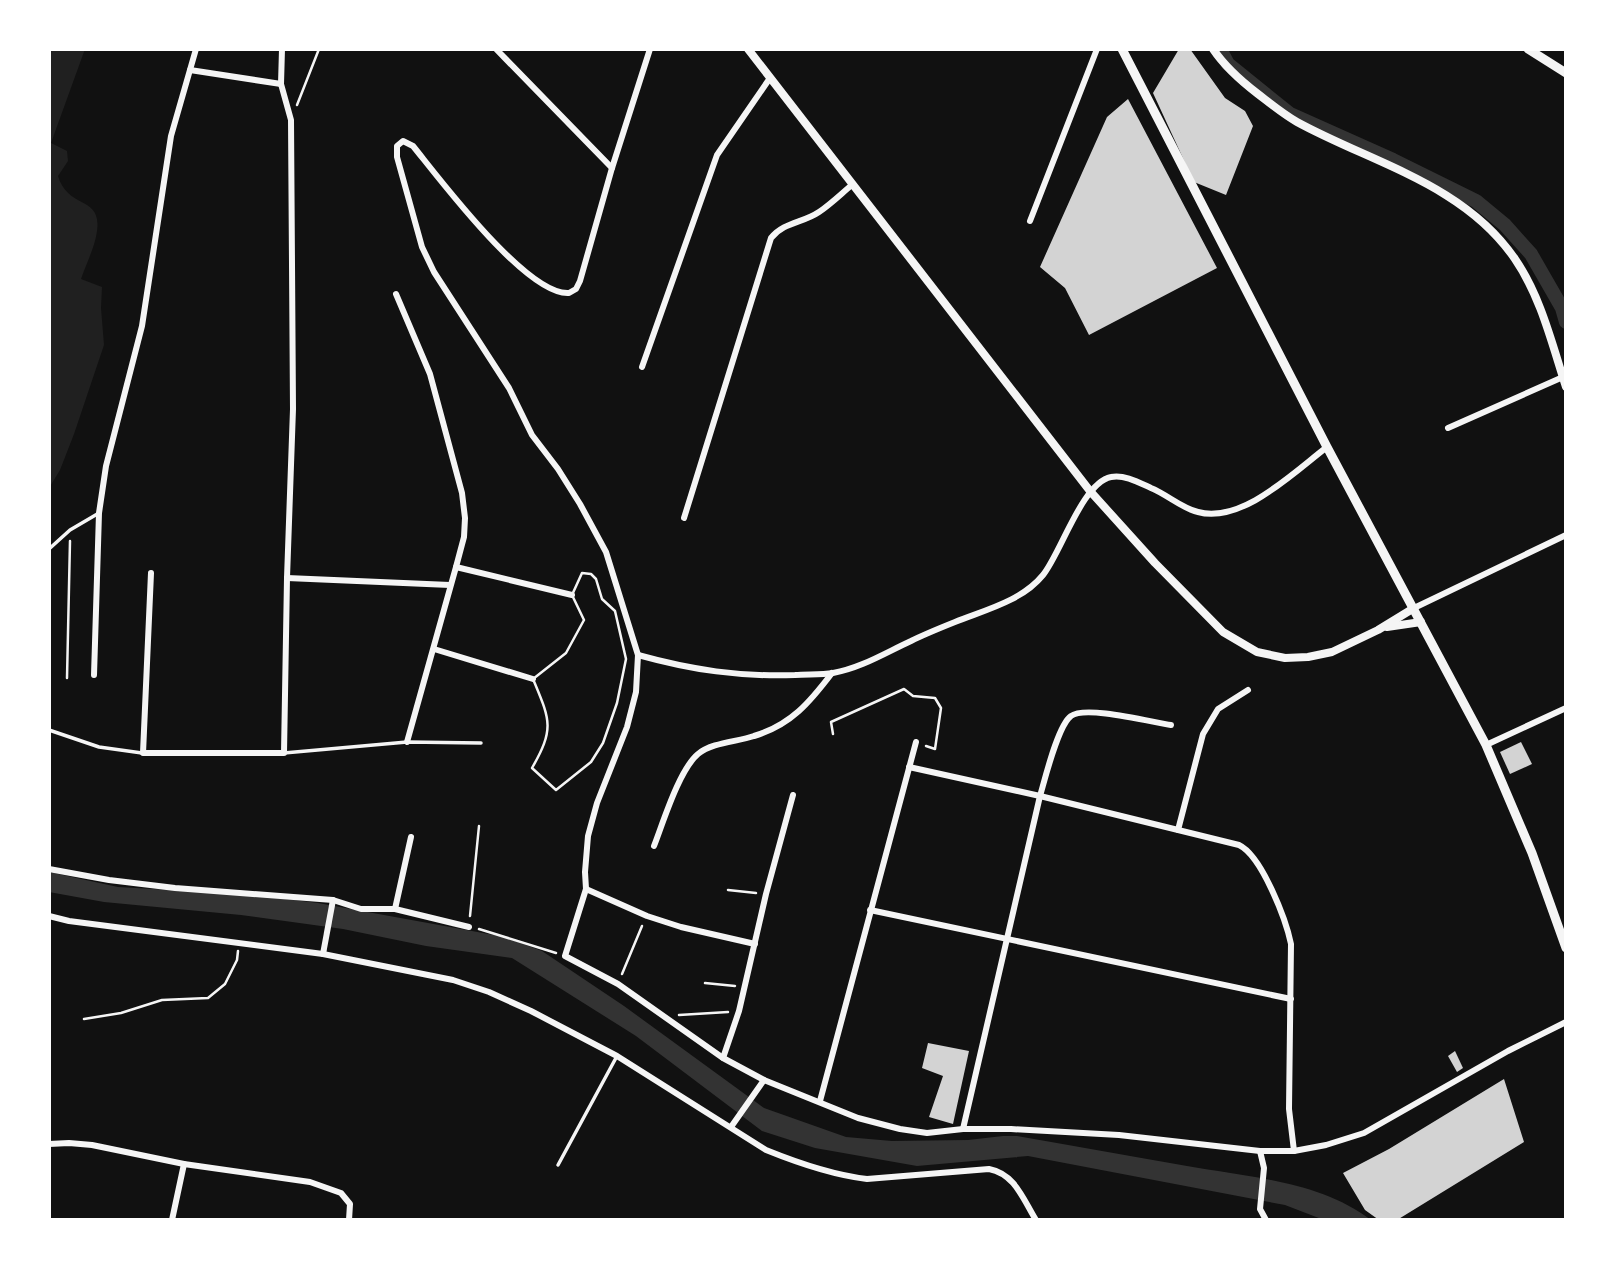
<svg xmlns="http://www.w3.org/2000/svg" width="1615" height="1269" font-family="Commissioner,sans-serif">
<rect width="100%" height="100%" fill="#111"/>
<path fill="#202020" d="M49,49H85L51,143L67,151L68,161L58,176C68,210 102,195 97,231C95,247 86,264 81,279L102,287L101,308L104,345L74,434L60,470L49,488Z"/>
<path fill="#333" d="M49,872L118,887L243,894L318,903L505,937L542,951L624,1006L764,1108L846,1137L892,1141L968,1140L1003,1136H1017C1074,1146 1130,1156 1187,1166C1248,1177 1320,1181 1371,1220H1324L1285,1205L1028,1156L917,1166L815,1148L762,1131L636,1036L512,958L426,946L343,929L241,915L104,902L49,892Z"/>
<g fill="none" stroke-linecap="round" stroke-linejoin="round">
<polyline stroke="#333" stroke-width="14" points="1220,49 1228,64 1290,114 1393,160 1476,201 1505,225 1531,254 1562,308 1566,322"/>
</g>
<g fill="#d3d3d3">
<polygon points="1179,49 1190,49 1225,98 1245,111 1253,126 1226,195 1194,182 1153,93"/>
<polygon points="1128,99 1217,268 1089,335 1065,288 1040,267 1107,117"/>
<polygon points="1521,742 1532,764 1510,774 1500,752"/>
<polygon points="928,1043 969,1051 953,1124 929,1117 943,1076 922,1068"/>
<polygon points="1455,1051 1463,1068 1457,1072 1448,1056"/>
<polygon points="1504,1079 1524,1142 1397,1220 1379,1220 1365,1210 1343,1173 1389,1149"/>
</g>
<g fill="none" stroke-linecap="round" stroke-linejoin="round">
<g stroke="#f5f5f5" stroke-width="2.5">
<polyline points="297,105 319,49"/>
<path d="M582,573L591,574L596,579L602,599L615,611L626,659L617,703L603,743L591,762L556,790L532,768C555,728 550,720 533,679L566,653L584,620L572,595Z"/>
<polyline points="67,678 70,541"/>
<polyline points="833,734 831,722 904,689 913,696 935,698 941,708 935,749 926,746"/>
<polyline points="728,890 756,893"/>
<polyline points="470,916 479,826"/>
<polyline points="479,929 556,953"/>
<polyline points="622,974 642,926"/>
<polyline points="705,983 735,986"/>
<polyline points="679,1015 728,1012"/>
<polyline points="84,1019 121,1013 162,1000 208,998 225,984 237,960 238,951"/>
</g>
<g stroke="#f5f5f5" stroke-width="3.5">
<polyline points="49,549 70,530 99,513"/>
<polyline points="49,730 99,747 142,753"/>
<polyline points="284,753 407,742 481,743"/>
<polyline points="558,1165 617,1056"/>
</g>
<g stroke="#f5f5f5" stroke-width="6">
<polyline points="496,49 612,168"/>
<path d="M650,49L612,168L580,281L576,289L569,293C527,296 439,178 413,146L403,141L397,146V157L422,247L434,272L509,388L532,435L558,469L580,504L606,552L638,655L636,692L627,727L597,803L588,836L585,872L586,889L565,956L618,984L723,1058L764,1080L858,1118L900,1129L927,1133L963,1129H1011L1119,1135L1260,1151H1294L1326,1145L1364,1133L1508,1051L1566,1022"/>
<polyline points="190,70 281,84"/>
<polyline points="1030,221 1097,49"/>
<polyline points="396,294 430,374 462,493 465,518 464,537 456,567 407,742"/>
<polyline points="642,367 717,155 770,78"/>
<polyline points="1448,428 1563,377"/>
<path d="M684,518L771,238C784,222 803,223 819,212C831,204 842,193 853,184"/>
<polyline points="456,567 572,595"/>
<polyline points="151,573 143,753 284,753 287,578 293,409 291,120 281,84 282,49"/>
<polyline points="287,578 450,585"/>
<polyline points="1414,608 1566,535"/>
<polyline points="434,649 533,679"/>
<path d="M638,655C692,670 740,677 795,675C807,674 821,675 833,673C861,668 885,653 911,641C925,634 940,628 955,622C985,610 1022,601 1043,575C1061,553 1082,483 1111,477C1124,474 1140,483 1151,488C1168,495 1181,508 1198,512C1242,524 1294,472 1327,447"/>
<polyline points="94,675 99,513 106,466 142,326 171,136 196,49"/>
<polyline points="1486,745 1566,708"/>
<path d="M909,767L1040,796L1239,845C1262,856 1286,920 1291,944L1289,1109L1294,1151"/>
<polyline points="1178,830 1203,734 1218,709 1248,690"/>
<path d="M654,846C663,823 679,770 698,754C713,742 737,742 754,736C791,725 810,702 832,673"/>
<polyline points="49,869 109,880 175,888 333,900 361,909 395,909 469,927"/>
<polyline points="586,889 647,916 681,927 755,944"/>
<polyline points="395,909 411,837"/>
<polyline points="870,910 1291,999"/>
<path d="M49,916L69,921L323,954L453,980L489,992L531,1011L617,1056L766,1150C798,1163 833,1175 867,1179L989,1169C1015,1174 1023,1199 1036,1220"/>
<polyline points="323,954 333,900"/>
<polyline points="723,1058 739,1011 766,894 793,795"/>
<polyline points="820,1101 916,742"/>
<polyline points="731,1127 764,1080"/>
<path d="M963,1129L1040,796C1045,779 1058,725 1071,716C1085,705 1151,722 1171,725"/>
<polyline points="49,1144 69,1143 92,1145 184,1164 310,1182 341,1193 350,1204 349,1220"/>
<polyline points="1260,1151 1264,1168 1260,1209 1266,1220"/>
<polyline points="172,1220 184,1164"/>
</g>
<g stroke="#f5f5f5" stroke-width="8">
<polyline points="748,49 1090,491 1155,563 1223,632 1257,652 1285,658 1308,657 1332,652 1378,630 1414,608"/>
<path d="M1213,49C1225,67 1241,81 1258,94C1271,104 1283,114 1297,122C1372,163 1464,184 1515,259C1541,297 1552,344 1566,387"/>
<polyline points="1387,627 1421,622"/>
</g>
<g stroke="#f5f5f5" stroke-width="9">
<polyline points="1122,49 1327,447 1486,745 1532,853 1566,948"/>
<polyline points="1528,49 1566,73"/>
</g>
</g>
<rect width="1615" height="1269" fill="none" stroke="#ffffff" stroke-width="102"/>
</svg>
